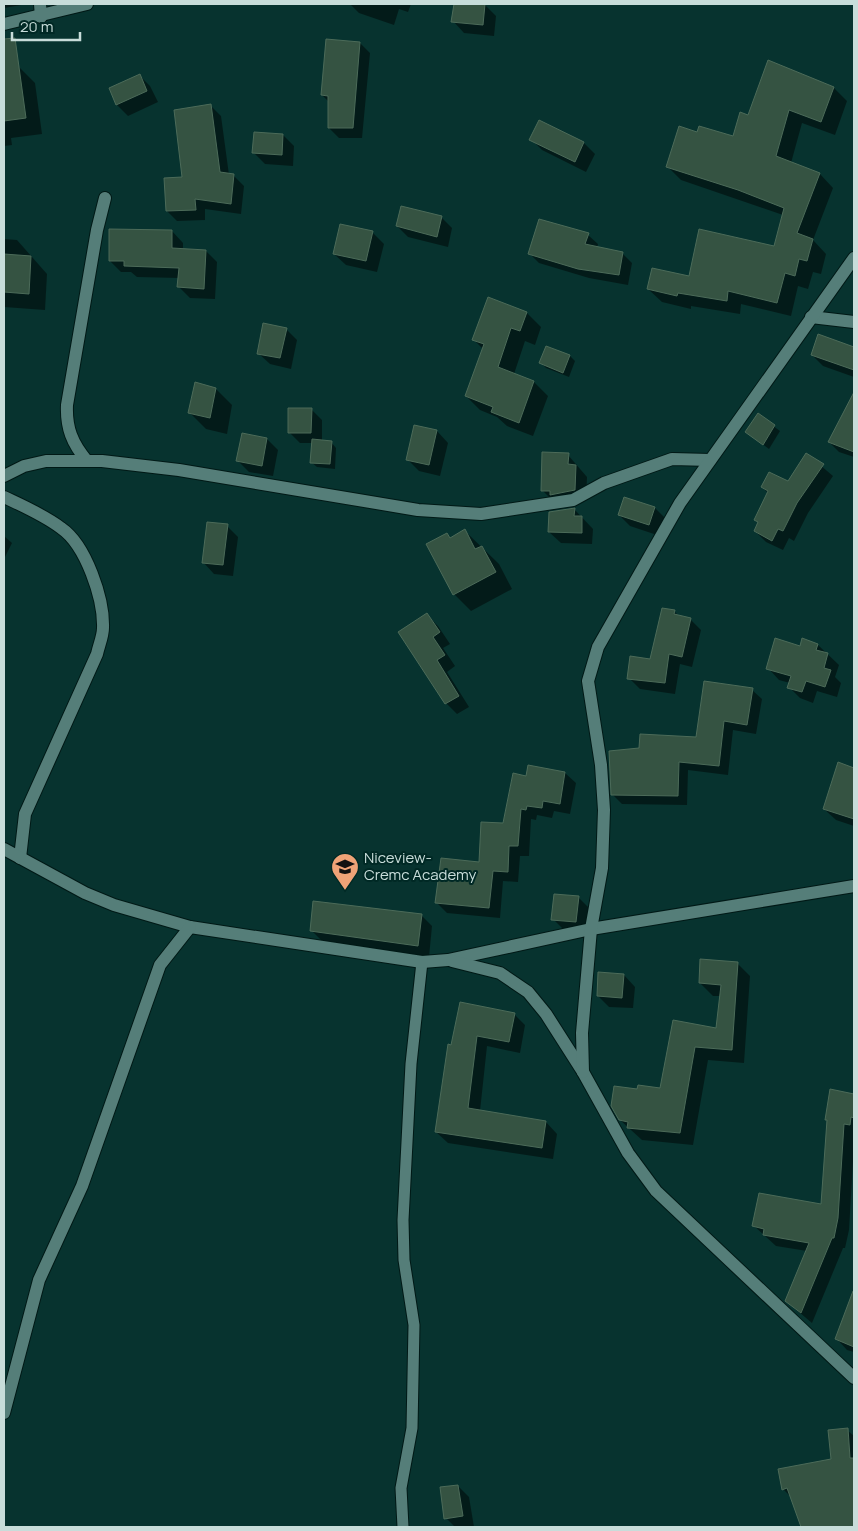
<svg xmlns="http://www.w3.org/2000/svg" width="858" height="1531" font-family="Manrope,sans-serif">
<rect width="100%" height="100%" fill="#07332f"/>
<g fill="#0007">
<polygon points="4,4 27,4 4,8"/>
<polygon points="350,4 411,4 408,12 399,9 394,25 359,13"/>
<polygon points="455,4 485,5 496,16 494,36 464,33 453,21"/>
<polygon points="360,43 370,53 362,138 339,138 329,128 329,102 322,95"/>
<polygon points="18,66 35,83 42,134 11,138 12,145 4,146 4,68"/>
<polygon points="139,75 150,86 158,102 128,116 117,105 110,89"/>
<polygon points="834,88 847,101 835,135 802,123 791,163 820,174 833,188 813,240 826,254 821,274 813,272 808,289 798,286 791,316 741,304 740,314 691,306 691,309 662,302 648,289 690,277 775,248 783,215 681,180 667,166 698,134 734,137 749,116"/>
<polygon points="211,106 221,116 229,175 234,176 244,186 241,214 205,209 205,220 177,221 167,211 183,178"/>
<polygon points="539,122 584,143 595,154 586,172 542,150 531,139"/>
<polygon points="283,135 294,146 293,166 265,164 254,153"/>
<polygon points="441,217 452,228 448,247 408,237 397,226"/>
<polygon points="172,231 183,243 183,250 206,251 217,262 215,299 190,298 179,287 179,278 137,277 131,272 121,272 110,261"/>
<polygon points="372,232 384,244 377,272 346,265 334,254"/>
<polygon points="588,235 598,244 597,248 622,253 632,263 628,285 589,278 539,263 530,254"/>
<polygon points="4,239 17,240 47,274 45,310 4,307"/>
<polygon points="527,313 541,327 535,345 525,341 514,374 534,382 548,396 533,436 507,426 497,417 480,410 466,396 483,349 474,340"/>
<polygon points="286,329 297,340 291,369 270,364 258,353"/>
<polygon points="819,336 854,349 854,377 823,366 812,355"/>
<polygon points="547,347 570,356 575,361 569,377 546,368 541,363"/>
<polygon points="216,389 232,405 227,434 206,429 189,412"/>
<polygon points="854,401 854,457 839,452 829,442"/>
<polygon points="311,409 322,420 322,442 331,442 336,448 335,469 317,467 311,462 313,443 300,443 289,432"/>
<polygon points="758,415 780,431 769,449 746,432"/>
<polygon points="437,431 448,443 440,476 419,471 408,460"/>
<polygon points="267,439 278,450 273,476 249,472 237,460"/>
<polygon points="807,454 833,476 808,513 794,541 789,538 783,550 766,542 755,531 769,494 762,487 788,483"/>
<polygon points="568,455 587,477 586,500 562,506 553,501 542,490"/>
<polygon points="655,508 666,519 660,536 630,526 619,515"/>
<polygon points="574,509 593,529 592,544 561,543 549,532"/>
<polygon points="227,526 238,537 233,576 214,574 203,562"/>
<polygon points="465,531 499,564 512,589 471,611 454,594 447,534 451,538"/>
<polygon points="4,536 12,543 5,557 4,556"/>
<polygon points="674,611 679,616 690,619 701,630 692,667 680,664 675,694 640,689 629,678 651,660"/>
<polygon points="427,615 438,626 450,644 443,648 455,666 447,672 469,707 457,714 446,703 400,632"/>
<polygon points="818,645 839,665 835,677 841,683 837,697 817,691 813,703 800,698 789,687 790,683 779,680 768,668"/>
<polygon points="752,690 762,699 756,734 733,730 728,775 688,770 687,805 622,804 612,794 640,750 697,738"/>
<polygon points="838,764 854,769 854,826 836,820 824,809"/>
<polygon points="529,766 565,773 576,783 570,814 554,811 552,818 537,815 536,820 531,819 529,856 520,856 518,882 503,881 500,918 447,913 437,903 480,864 504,824 527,777"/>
<polygon points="578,897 589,908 587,933 564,930 553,919"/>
<polygon points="421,915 432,926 429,957 322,941 311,930"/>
<polygon points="737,963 750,976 744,1063 708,1060 693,1145 642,1140 620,1120 638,1091 661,1090 674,1021 718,1030 721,996 713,996 700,983"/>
<polygon points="624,975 635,987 633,1008 609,1007 598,996"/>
<polygon points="514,1014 525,1025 520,1053 487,1046 480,1111 546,1122 557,1134 553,1159 448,1143 436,1132 452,1046"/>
<polygon points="831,1091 854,1095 854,1144 849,1230 845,1248 843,1248 812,1323 786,1301 807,1251 776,1246 754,1226 822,1206 828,1122 826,1119"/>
<polygon points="843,1320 854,1324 854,1352 847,1350 836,1338"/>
<polygon points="847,1430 854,1436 854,1527 803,1527 792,1498 783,1489 832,1460"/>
<polygon points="458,1486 469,1497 474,1527 455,1527 446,1518"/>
</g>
<g fill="#355342" stroke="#4c6b59">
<polygon points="454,4 485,4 483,25 451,22"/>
<polygon points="15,38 26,118 4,121 4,39"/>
<polygon points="326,39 360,42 353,128 328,128 328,96 321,95"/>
<polygon points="768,60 834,87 821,122 789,110 776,156 820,173 797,233 813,239 807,261 799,259 795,276 785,273 777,303 728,291 727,301 678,293 677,296 647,289 652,268 689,276 699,229 774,246 784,208 738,190 666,167 679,126 697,132 699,126 733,136 740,112 748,115"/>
<polygon points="140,74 147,91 116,105 109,88"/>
<polygon points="211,104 220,172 234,174 231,204 195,199 196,210 166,211 164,178 182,177 174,110"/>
<polygon points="539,120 584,142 575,162 529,140"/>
<polygon points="254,132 283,134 282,155 252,153"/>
<polygon points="401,206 442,216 437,237 396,226"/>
<polygon points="539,219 589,233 585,244 623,252 619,275 578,269 528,254"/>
<polygon points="340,224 373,231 366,261 333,254"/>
<polygon points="109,229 172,230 172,248 206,250 204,289 177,287 179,268 124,266 124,261 109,261"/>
<polygon points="4,254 31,256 29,294 4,292"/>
<polygon points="488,297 527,312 520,331 511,328 498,367 534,381 519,423 491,412 493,407 465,396 484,344 472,340"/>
<polygon points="263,323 287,328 280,358 257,354"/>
<polygon points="818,334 854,347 854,370 811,355"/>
<polygon points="546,346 570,355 563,373 539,363"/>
<polygon points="195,382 216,388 210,418 188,413"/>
<polygon points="854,392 854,452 828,442"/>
<polygon points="288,408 312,408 311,433 288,433"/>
<polygon points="758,413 775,425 763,445 745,432"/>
<polygon points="414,425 437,430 429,465 406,460"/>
<polygon points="242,433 267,438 262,466 236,461"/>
<polygon points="312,439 332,441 330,464 310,463"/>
<polygon points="542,452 569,453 568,464 576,465 575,490 550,495 550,491 541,491"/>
<polygon points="806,453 824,464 797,503 783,531 778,529 772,541 754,531 758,522 754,520 768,491 761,487 769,472 788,481"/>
<polygon points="624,497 655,507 649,525 618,515"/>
<polygon points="575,508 574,516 582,516 582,533 548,532 549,512"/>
<polygon points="207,522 228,524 223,565 202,563"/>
<polygon points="465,529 475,549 482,546 496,572 453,595 426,544 447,533 450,538"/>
<polygon points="662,608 675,610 674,614 691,618 682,657 669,654 665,683 627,679 630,656 650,659"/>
<polygon points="427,613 440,632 433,637 445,655 437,660 459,696 445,704 398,632"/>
<polygon points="775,638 800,646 802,638 818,644 816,650 828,653 824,668 831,670 825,687 806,681 802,692 787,688 791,676 766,669"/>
<polygon points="704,681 753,688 747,725 724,721 719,766 679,762 678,796 611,795 609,751 639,748 640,734 696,737"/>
<polygon points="838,762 854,768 854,819 823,809"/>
<polygon points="528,765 565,772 560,804 543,801 542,808 527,806 526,810 521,809 518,846 509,846 508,872 493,871 489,908 435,903 441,858 479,862 481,822 503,823 513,773 526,776"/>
<polygon points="554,894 579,896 576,922 551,920"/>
<polygon points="313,901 422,914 418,946 310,931"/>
<polygon points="700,959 738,962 732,1050 695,1047 680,1133 627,1128 628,1122 619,1120 611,1106 614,1086 637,1089 638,1085 660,1088 673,1020 716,1028 721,985 699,983"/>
<polygon points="598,972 624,974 622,998 597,996"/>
<polygon points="460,1002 515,1013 509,1042 477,1036 468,1108 546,1121 542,1148 435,1132 448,1044 451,1045"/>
<polygon points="830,1089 854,1094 854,1118 851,1117 850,1125 844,1124 838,1218 834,1238 832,1238 801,1313 785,1301 809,1243 763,1235 764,1229 752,1226 759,1193 821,1204 827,1120 825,1120"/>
<polygon points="853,1291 854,1292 854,1347 835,1339"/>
<polygon points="848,1428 850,1458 854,1458 854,1527 801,1527 787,1488 782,1490 778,1469 831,1459 828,1430"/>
<polygon points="458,1485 463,1516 444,1519 440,1487"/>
</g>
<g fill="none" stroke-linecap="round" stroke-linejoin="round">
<defs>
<polyline id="service" points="403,1527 401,1488 412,1428 414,1325 404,1260 403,1220 411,1064 422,962"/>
<g id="minor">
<polyline points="40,4 41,17"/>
<polyline points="4,24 87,4"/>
<polyline points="811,317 854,322"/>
<path d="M87,461C72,443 66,428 67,405L97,230L105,198"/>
<polyline points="4,476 24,466 46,461 102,461 179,470 418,510 481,514 573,500 604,483 672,459 710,460"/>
<path d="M4,497C23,506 44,515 61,528C86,545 104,599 103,628C103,636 99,645 97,654L25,814L20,858"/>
<polyline points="4,849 85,893 114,905 190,927 422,962 448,960 591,929 854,886"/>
<polyline points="452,961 500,973 528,992 546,1014 583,1072 628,1153 656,1191 854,1378"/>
<polyline points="583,1072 582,1033 591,929 602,868 604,810 601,765 588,681 598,647 680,503 854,258"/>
<polyline points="4,1413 39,1280 82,1186 160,965 190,927"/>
</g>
</defs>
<use href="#service" stroke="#001916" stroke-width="13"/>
<use href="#minor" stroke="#001916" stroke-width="14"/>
<use href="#service" stroke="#557e79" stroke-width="11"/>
<use href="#minor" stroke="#557e79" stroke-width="12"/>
</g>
<defs>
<symbol id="school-pin" viewBox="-11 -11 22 30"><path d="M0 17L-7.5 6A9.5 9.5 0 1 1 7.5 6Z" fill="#efa377" stroke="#002925"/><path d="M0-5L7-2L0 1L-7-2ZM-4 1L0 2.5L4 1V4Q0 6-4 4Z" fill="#111"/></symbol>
</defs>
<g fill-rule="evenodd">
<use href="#school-pin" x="329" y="851" width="32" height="43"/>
</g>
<g text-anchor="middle" stroke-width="4" stroke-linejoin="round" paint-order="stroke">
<g font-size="15" fill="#c8ddda" stroke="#002925" text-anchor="start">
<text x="364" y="863">Niceview-<tspan x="364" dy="17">Cremc Academy</tspan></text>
</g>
</g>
<rect width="858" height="1531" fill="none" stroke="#c8ddda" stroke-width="10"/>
<path d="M12 32v8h68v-8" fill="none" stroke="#c8ddda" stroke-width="2.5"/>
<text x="20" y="32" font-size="15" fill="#c8ddda" stroke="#002925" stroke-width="4" paint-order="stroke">20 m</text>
</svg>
